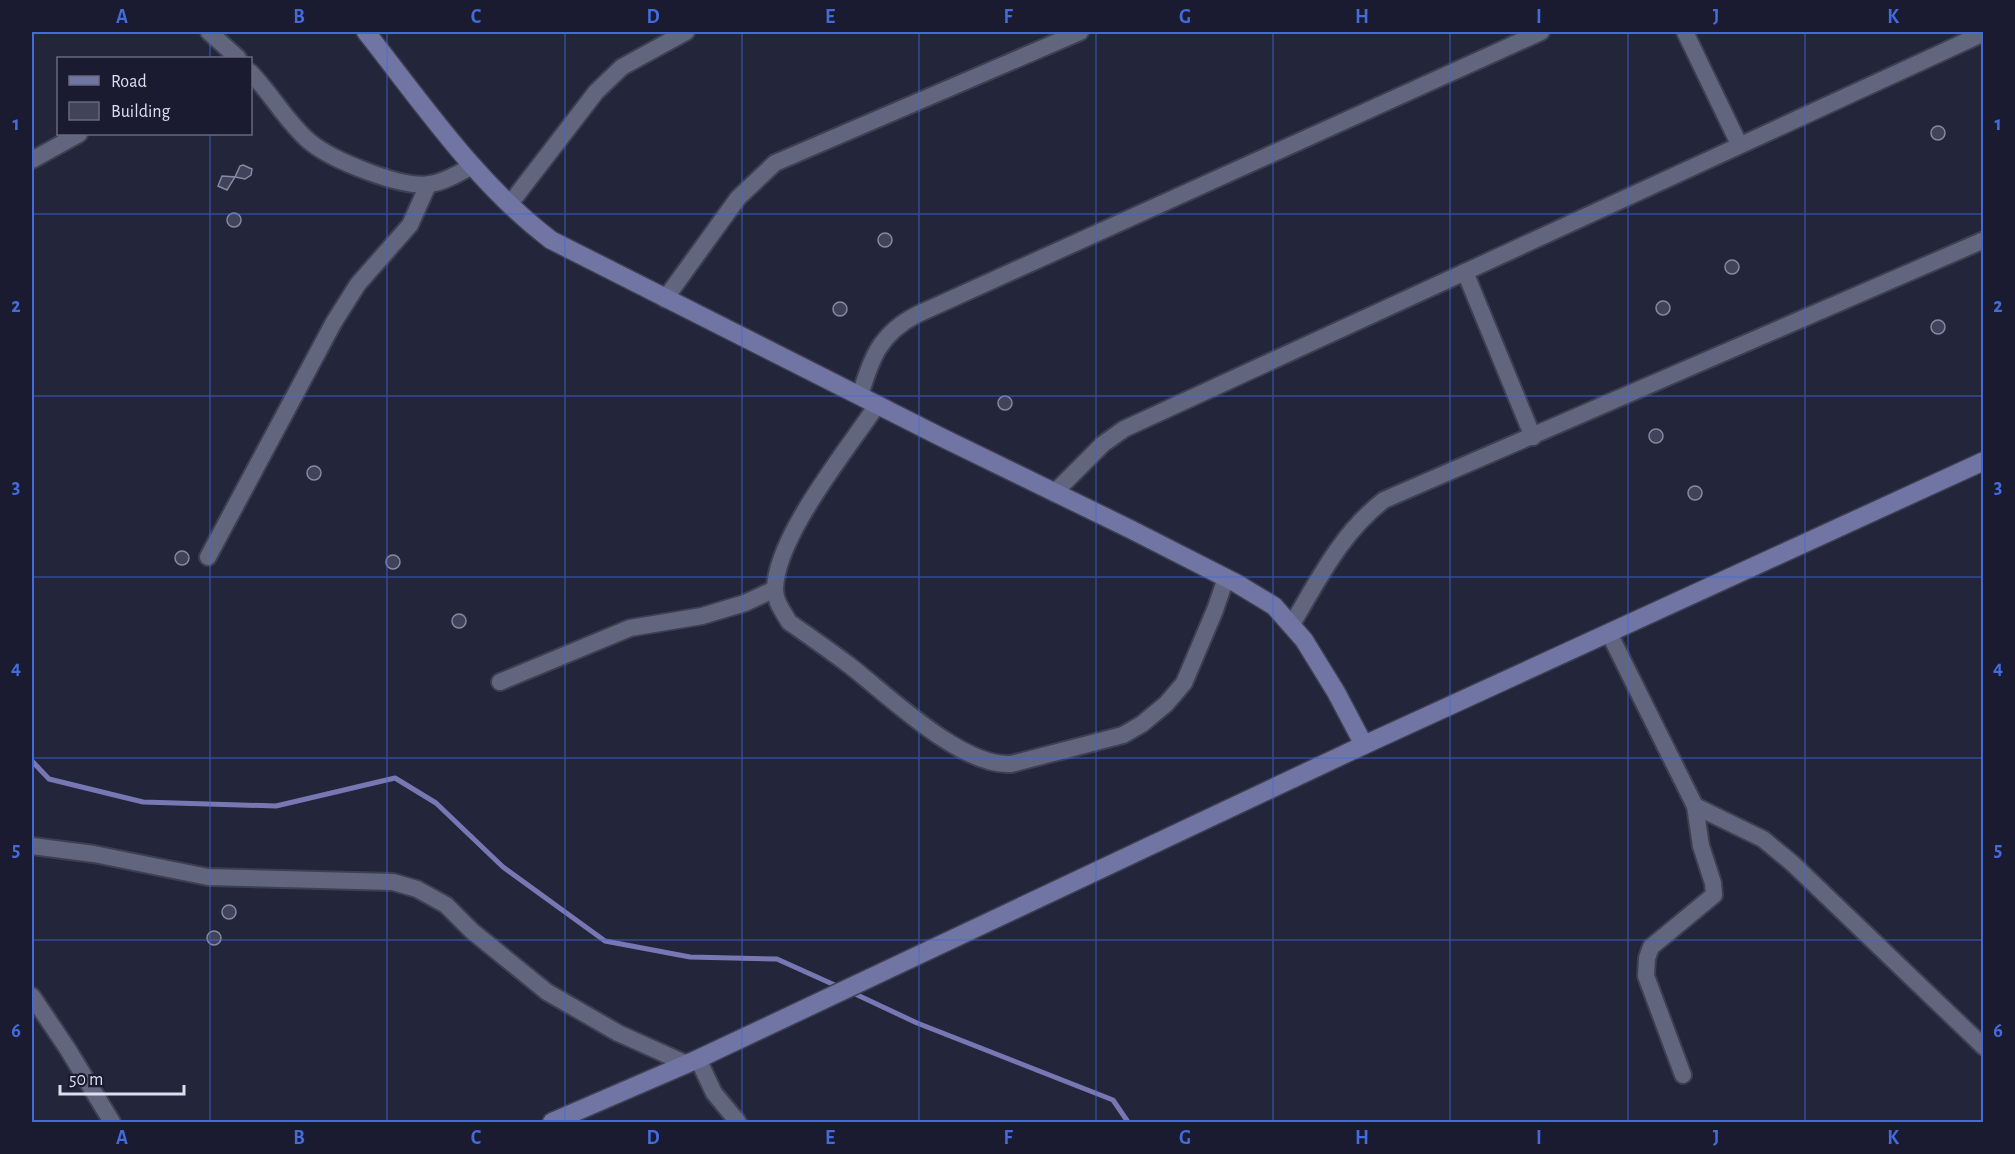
<svg xmlns="http://www.w3.org/2000/svg" width="2015" height="1154" font-family="'Alegreya Sans',sans-serif">
<rect width="100%" height="100%" fill="#23253a"/>
<g fill="none" stroke-linecap="round" stroke-linejoin="round">
<g stroke="#7778b3" stroke-width="5">
<polyline points="32,761 49,779 143,802 276,806 395,778 436,803 503,867 605,941 690,957 777,959 839,987"/>
<polyline points="851,992 917,1023 1113,1100 1128,1122"/>
</g>
</g>
<g fill="#41435a" stroke="#8689a3" stroke-width="1.5">
<circle cx="1938" cy="133" r="7"/>
<polygon points="243,165 252,169 251,175 245,179 235,177 240,166"/>
<polygon points="222,176 235,177 227,190 218,186"/>
<circle cx="234" cy="220" r="7"/>
<circle cx="885" cy="240" r="7"/>
<circle cx="1732" cy="267" r="7"/>
<circle cx="1663" cy="308" r="7"/>
<circle cx="840" cy="309" r="7"/>
<circle cx="1938" cy="327" r="7"/>
<circle cx="1005" cy="403" r="7"/>
<circle cx="1656" cy="436" r="7"/>
<circle cx="314" cy="473" r="7"/>
<circle cx="1695" cy="493" r="7"/>
<circle cx="182" cy="558" r="7"/>
<circle cx="393" cy="562" r="7"/>
<circle cx="459" cy="621" r="7"/>
<circle cx="229" cy="912" r="7"/>
<circle cx="214" cy="938" r="7"/>
</g>
<g fill="none" stroke-linecap="round" stroke-linejoin="round">
<defs>
<g id="street">
<polyline points="209,32 238,58"/>
<polyline points="1685,32 1739,144"/>
<path d="M250,72C271,93 287,123 310,142C332,160 402,189 430,184C445,182 459,173 472,166"/>
<polyline points="32,160 79,134"/>
<polyline points="509,205 596,92 622,67 686,32"/>
<polyline points="1465,272 1533,437"/>
<polyline points="665,299 738,198 775,163 1080,32"/>
<path d="M860,396C871,358 880,334 916,315L1541,32"/>
<path d="M877,405C848,449 776,536 775,589C775,602 783,611 789,622C809,636 829,650 849,665C888,695 961,767 1011,764L1123,735L1142,724L1166,704L1184,683L1215,610L1226,578"/>
<polyline points="1054,493 1103,444 1124,429 1984,33"/>
<polyline points="208,557 334,322 358,284 410,225 428,185"/>
<path d="M1292,624C1319,579 1342,532 1384,500L1984,240"/>
<polyline points="1609,633 1695,806 1763,839 1792,863 1984,1047"/>
<polyline points="500,682 630,628 702,616 745,603 775,589"/>
<polyline points="32,846 94,854 208,877 393,882 417,889 446,905 472,931 547,992 618,1033 687,1064"/>
<polyline points="32,996 67,1048 112,1122"/>
<polyline points="698,1059 714,1093 738,1122"/>
<polyline points="1683,1075 1646,976 1647,958 1651,947 1714,895 1713,883 1701,846 1695,806"/>
</g>
<g id="secondary">
<path d="M366,32C423,104 477,184 551,240L943,438L1130,529L1236,583L1274,606L1304,640L1336,692L1364,745"/>
<polyline points="552,1122 698,1059 1364,745 1984,461"/>
</g>
</defs>
<use href="#street" stroke="#3f3f52" stroke-width="20"/>
<use href="#secondary" stroke="#3f3f52" stroke-width="21"/>
<use href="#street" stroke="#62657e" stroke-width="16"/>
<use href="#secondary" stroke="#7175a3" stroke-width="18"/>
</g>
<path fill="none" stroke="#436bdc" stroke-width="1.5" stroke-opacity="0.55" d="M210,32V58M387,32V1122M565,32V1122M742,32V1122M919,32V1122M1096,32V1122M1273,32V1122M1450,32V1122M1628,32V1122M1805,32V1122M210,134V1122M32,214H1984M32,396H1984M32,577H1984M32,758H1984M32,940H1984"/>
<rect width="2015" height="1154" fill="none" stroke="#1a1b30" stroke-width="66"/>
<rect x="57" y="57" width="195" height="78" fill="#1a1b30" stroke="#68697c" stroke-width="1.5"/>
<rect x="69" y="76" width="30" height="9" fill="#7175a3" stroke="#68697c" stroke-width="1.5"/>
<text x="111" y="87" font-size="18" fill="#dcdeed">Road</text>
<rect x="69" y="102" width="30" height="18" fill="#41435a" stroke="#68697c" stroke-width="1.5"/>
<text x="111" y="117" font-size="18" fill="#dcdeed">Building</text>
<path d="M60 1085v9h124v-9" fill="none" stroke="#dcdeed" stroke-width="3"/>
<text x="69" y="1085" font-size="18" fill="#dcdeed" stroke="#1a1b30" stroke-width="4.5" paint-order="stroke">50 m</text>
<rect x="33" y="33" width="1949" height="1088" fill="none" stroke="#436bdc" stroke-width="2"/>
<g font-size="20" text-anchor="middle" font-weight="bold" fill="#436bdc">
<text x="122" y="23">A</text>
<text x="299" y="23">B</text>
<text x="476" y="23">C</text>
<text x="653" y="23">D</text>
<text x="830" y="23">E</text>
<text x="1008" y="23">F</text>
<text x="1185" y="23">G</text>
<text x="1362" y="23">H</text>
<text x="1539" y="23">I</text>
<text x="1716" y="23">J</text>
<text x="1893" y="23">K</text>
<text x="16" y="130">1</text>
<text x="1998" y="130">1</text>
<text x="16" y="312">2</text>
<text x="1998" y="312">2</text>
<text x="16" y="493">3</text>
<text x="1998" y="493">3</text>
<text x="16" y="674">4</text>
<text x="1998" y="674">4</text>
<text x="16" y="856">5</text>
<text x="1998" y="856">5</text>
<text x="16" y="1037">6</text>
<text x="1998" y="1037">6</text>
<text x="122" y="1144">A</text>
<text x="299" y="1144">B</text>
<text x="476" y="1144">C</text>
<text x="653" y="1144">D</text>
<text x="830" y="1144">E</text>
<text x="1008" y="1144">F</text>
<text x="1185" y="1144">G</text>
<text x="1362" y="1144">H</text>
<text x="1539" y="1144">I</text>
<text x="1716" y="1144">J</text>
<text x="1893" y="1144">K</text>
</g>
</svg>
